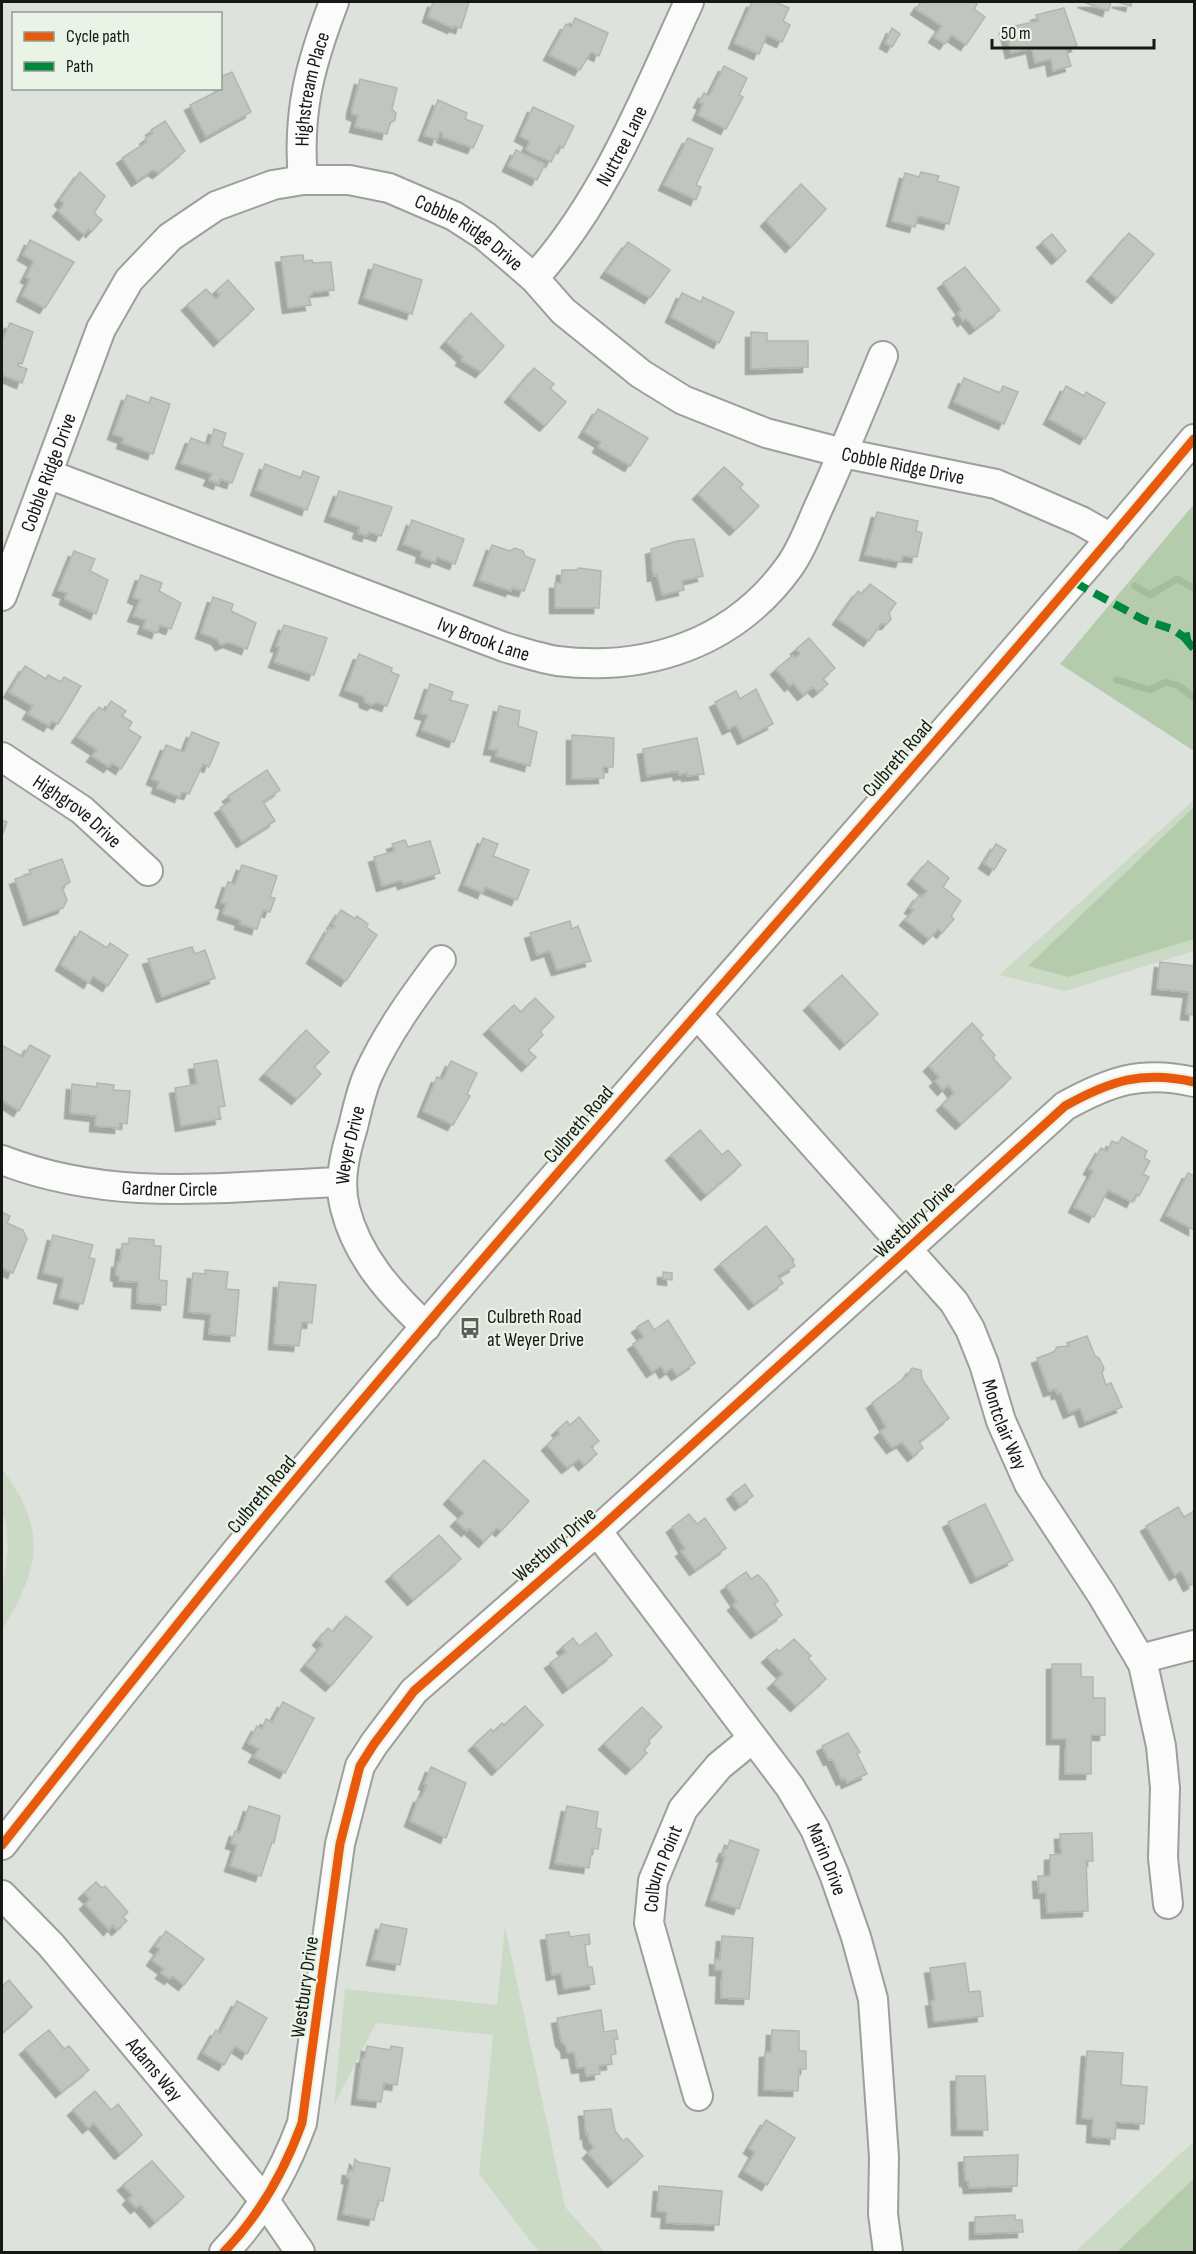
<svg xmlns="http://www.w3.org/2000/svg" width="1196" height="2254" font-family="'Sofia Sans Condensed',sans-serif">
<defs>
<filter id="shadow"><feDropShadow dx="-5.5" dy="5.5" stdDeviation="0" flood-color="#0004"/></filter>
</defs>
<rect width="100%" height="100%" fill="#dde2dc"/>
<g fill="#cadac4">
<polygon points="1194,800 1194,951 1065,991 999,975"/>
<path d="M2,1469C48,1530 40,1568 2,1630V1586L8,1549L6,1524L2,1512Z"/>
<polygon points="505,1927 565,2207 605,2252 539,2252 479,2174 493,2035 376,2023 334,2105 345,1989 497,2005"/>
<polygon points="1194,2141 1194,2252 1075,2252"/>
</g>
<g fill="#b4ccac">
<polygon points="1194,504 1194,751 1060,664"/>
<polygon points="1194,807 1194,939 1068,977 1028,966"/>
<polygon points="1194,2178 1194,2252 1117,2252"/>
</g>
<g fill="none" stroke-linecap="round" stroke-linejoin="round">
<g stroke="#a2bf99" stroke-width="7">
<polyline points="1135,586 1150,595 1177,579 1194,588"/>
<polyline points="1117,680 1150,690 1166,682 1179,686 1194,698"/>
</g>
</g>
<g fill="#c1c5c0" stroke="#b2b6b1" stroke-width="1.5" filter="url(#shadow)">
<polygon points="433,2 469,2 461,28 454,26 453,28 428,17"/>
<polygon points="752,2 775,2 789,8 783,21 790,25 782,42 767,35 759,54 734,43"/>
<polygon points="921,2 973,2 977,4 974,9 985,17 966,45 951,35 945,44 934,37 942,26 916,9"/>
<polygon points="1083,2 1111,2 1108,11"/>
<polygon points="1117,2 1132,2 1131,6"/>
<polygon points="1064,8 1077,46 1066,49 1071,66 1053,71 1051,59 1035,63 1032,48 1011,53 1005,28 1038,21 1036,15"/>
<polygon points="575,18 608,33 599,56 591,52 580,70 549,55 566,24 571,27"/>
<polygon points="892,28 900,34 892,47 885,43"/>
<polygon points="724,66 747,78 739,95 743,97 726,129 698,115 703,104 699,102 704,93 709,96"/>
<polygon points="232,72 251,112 206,137 190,105 220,90 220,77"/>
<polygon points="360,79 397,88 392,109 396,113 395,120 390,123 387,134 355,127 358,116 352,114 352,109"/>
<polygon points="438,100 467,113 465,119 483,126 473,148 442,137 443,134 440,132 437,140 424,135"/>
<polygon points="533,107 574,126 563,148 559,146 551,162 529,152 526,149 530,141 520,136"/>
<polygon points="165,121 185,151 158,173 153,170 137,181 122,158 147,142 145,139 153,133 151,130"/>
<polygon points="688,138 713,149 696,185 701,187 696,200 664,185"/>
<polygon points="516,150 545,164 537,180 508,166"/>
<polygon points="80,172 105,196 94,213 102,220 91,232 89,229 84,235 58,211 64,204 60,200"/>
<polygon points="921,172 939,176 937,181 959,187 949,224 918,216 915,227 892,221 905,173 919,177"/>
<polygon points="801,184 826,209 791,247 766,221"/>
<polygon points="1129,233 1154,254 1117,298 1092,276"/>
<polygon points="1052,234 1066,251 1057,259 1042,242"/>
<polygon points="30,240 74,262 45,308 22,296 30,279 26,277 34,261 23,255"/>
<polygon points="628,242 670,270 650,298 606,272"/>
<polygon points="300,255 303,255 304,261 312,260 313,263 331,262 334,290 314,292 309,297 311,305 288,308 281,257"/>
<polygon points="374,264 422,280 412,314 364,298"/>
<polygon points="965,267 1000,310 975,329 966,318 963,321 958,313 962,310 943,283"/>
<polygon points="228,280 254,309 219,341 187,305 206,289 216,299 220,295 216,291"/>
<polygon points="682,293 701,302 703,297 734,312 719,343 671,317"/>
<polygon points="471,313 504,346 481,372 461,360 463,357 446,342"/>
<polygon points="10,323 33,332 22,364 19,363 18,366 27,369 22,383 2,375 2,341"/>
<polygon points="751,332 767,333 767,341 808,341 808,367 751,369"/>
<polygon points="534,368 554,384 550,388 566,402 545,426 510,397"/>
<polygon points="964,378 1000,393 1003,386 1018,392 1004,424 954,402"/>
<polygon points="1066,386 1084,396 1086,392 1105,403 1085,439 1049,419"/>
<polygon points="127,395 149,403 151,397 170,404 153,454 122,443 124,438 113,434"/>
<polygon points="598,409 648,438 630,466 598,447 601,442 584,432"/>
<polygon points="214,429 226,433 222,446 243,454 232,483 220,479 219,484 209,480 212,474 181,463 191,438 209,445"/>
<polygon points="265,464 301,478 303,471 319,477 307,510 256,490"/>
<polygon points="724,467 743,484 740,488 759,506 735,530 698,494"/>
<polygon points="339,491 392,507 381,536 369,532 367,536 358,533 360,527 330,516"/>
<polygon points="877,512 918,521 916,531 922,533 917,557 903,556 901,562 865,555"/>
<polygon points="412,520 464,539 455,564 437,557 435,562 421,557 422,551 403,544"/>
<polygon points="694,539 703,576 682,581 684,590 662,595 657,575 653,576 651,549 677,541"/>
<polygon points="492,545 510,551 515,548 523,551 525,556 535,560 524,591 512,588 511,591 479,580"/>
<polygon points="74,551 95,559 90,571 108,580 96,614 65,599 67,593 58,590"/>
<polygon points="578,568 601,571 599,608 555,608 555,583 561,583 562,570 577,570"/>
<polygon points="141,575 162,583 159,591 181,603 171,629 160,625 157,633 143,628 146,620 133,616 140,600 133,597"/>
<polygon points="870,584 896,603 889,613 891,619 887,624 881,624 869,641 838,619 858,591 862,594"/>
<polygon points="213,597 233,604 231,611 256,623 247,649 228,642 221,645 217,639 201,633"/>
<polygon points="284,625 327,638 314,675 274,662 280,647 276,646"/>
<polygon points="809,638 835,668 823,679 828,684 818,692 813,687 803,695 793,683 790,686 776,669 793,655 795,658 800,654 796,649"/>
<polygon points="359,654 392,668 391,672 399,675 387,706 376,702 372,705 365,702 364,697 345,690"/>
<polygon points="25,666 46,679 48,675 61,682 64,677 81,686 58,724 52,721 49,726 28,714 33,706 9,692"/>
<polygon points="430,684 453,692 450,700 468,705 454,742 422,730 428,715 420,713"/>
<polygon points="756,689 773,724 743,739 736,725 728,729 715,702 736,691 740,699"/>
<polygon points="111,701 126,711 122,716 132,722 128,729 141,737 121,769 112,763 109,767 92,756 97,750 77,737 99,707 105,711"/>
<polygon points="499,706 520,711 518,726 537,732 530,766 496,756 498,750 489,749"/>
<polygon points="192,732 219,743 209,767 203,764 189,794 182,792 180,797 157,788 159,782 152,779 166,745 184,752"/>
<polygon points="572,735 614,738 613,767 603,767 604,778 572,779"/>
<polygon points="697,738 704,774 687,776 687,773 679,775 678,771 647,776 643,749"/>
<polygon points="267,770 280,790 263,802 275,821 242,842 220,808 231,801 228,796"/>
<polygon points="2,820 7,822 2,836"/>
<polygon points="483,838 498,844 493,856 529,870 517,900 485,887 483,893 464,885"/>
<polygon points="405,840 408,847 430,841 440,873 403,884 402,880 382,886 374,857 395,851 392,844"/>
<polygon points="996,844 1006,850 994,870 984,863"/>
<polygon points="62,859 70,882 62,887 67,900 63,908 29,920 15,879 31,874 29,870"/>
<polygon points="928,861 949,878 943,887 961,901 951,916 954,919 942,933 938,929 929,939 905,920 914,910 910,908 919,895 922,897 927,891 913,879"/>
<polygon points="242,865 277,876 270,897 275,898 270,912 263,910 257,929 240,924 241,920 223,914 226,904 221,902 228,882 235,884"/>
<polygon points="341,910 355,919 357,916 368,924 366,927 377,935 346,981 312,958 330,927 332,929 335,926 332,924"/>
<polygon points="570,921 572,929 578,926 591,961 557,970 550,951 537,955 530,933"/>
<polygon points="80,931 107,948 110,943 128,955 108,986 93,976 89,983 61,965"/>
<polygon points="192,947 195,954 205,950 215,978 162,997 148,959"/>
<polygon points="1160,962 1194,966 1194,1015 1186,1014 1189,992 1157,989"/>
<polygon points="842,975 878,1014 845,1044 809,1005"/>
<polygon points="535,998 554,1017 540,1031 543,1035 528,1050 536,1057 527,1066 489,1029 514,1005 521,1012"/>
<polygon points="972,1023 983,1035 980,1038 995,1055 993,1058 1011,1078 961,1124 942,1105 954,1093 948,1085 943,1090 935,1081 939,1077 929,1066"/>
<polygon points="306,1030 329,1052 314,1067 321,1074 297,1099 265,1074"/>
<polygon points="30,1045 50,1056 19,1111 2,1100 2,1050 3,1046 23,1057"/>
<polygon points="217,1060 225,1106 218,1107 221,1119 181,1126 175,1088 197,1084 194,1064"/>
<polygon points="451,1061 477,1073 467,1094 470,1096 453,1125 423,1111 437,1077 443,1079"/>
<polygon points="97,1083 114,1085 113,1090 130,1091 127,1124 120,1123 120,1128 95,1126 96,1116 70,1113 72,1084 97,1087"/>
<polygon points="700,1130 722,1155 728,1150 741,1165 706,1195 671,1155"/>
<polygon points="1122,1137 1147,1151 1144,1158 1150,1161 1143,1174 1149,1177 1139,1196 1136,1194 1132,1202 1108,1190 1094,1217 1074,1207 1093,1171 1089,1169 1101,1148 1107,1151 1112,1141 1118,1144"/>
<polygon points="1188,1173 1194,1176 1194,1230 1166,1215"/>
<polygon points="2,1212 10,1216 7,1223 23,1230 27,1239 13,1273 2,1268"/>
<polygon points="766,1226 794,1260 792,1261 795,1266 778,1276 783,1283 754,1304 720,1264"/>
<polygon points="53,1235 93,1245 89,1258 95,1259 83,1304 59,1298 64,1278 43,1273"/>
<polygon points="129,1238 154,1240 154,1246 161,1246 159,1280 167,1281 166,1305 137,1303 138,1282 119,1281 119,1276 116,1275 117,1262 120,1262 122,1244 129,1244"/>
<polygon points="205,1270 228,1272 226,1289 239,1290 235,1336 209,1334 211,1314 189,1312 193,1273 206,1274"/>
<polygon points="663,1272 672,1273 672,1280 663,1279"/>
<polygon points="279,1282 316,1285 312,1323 302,1322 299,1346 274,1344"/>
<polygon points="648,1320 654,1330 668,1320 695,1363 677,1375 672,1368 665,1373 661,1366 652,1372 633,1344 644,1337 637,1327"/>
<polygon points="1087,1336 1095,1356 1099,1358 1104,1368 1102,1373 1106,1385 1111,1383 1122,1407 1085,1422 1080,1408 1069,1413 1061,1393 1057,1394 1056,1389 1049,1391 1037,1358 1054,1352 1057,1347 1069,1346 1067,1343"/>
<polygon points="912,1368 921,1370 922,1379 949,1418 919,1442 923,1448 913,1456 902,1442 892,1448 880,1432 886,1427 872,1403 907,1376"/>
<polygon points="579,1417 599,1441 591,1447 597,1454 584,1465 579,1459 567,1468 547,1445 560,1433 557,1430 567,1421 570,1425"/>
<polygon points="484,1460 529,1501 501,1531 497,1528 484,1542 469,1528 467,1531 456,1521 464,1513 449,1499"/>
<polygon points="745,1484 753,1496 740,1505 732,1494"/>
<polygon points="985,1504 1013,1560 976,1578 948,1522"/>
<polygon points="1178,1507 1184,1517 1194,1511 1194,1583 1189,1586 1181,1571 1175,1575 1146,1526"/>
<polygon points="689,1514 697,1524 705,1518 726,1548 695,1570 681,1551 685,1549 672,1527"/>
<polygon points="439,1535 461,1559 413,1600 391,1576"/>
<polygon points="746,1572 751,1579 758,1575 766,1583 778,1601 774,1604 782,1615 756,1633 733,1605 737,1602 726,1586"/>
<polygon points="346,1616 372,1637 331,1686 306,1665 323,1644 318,1640 328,1628 333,1632"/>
<polygon points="596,1633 612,1655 568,1688 550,1663 566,1652 562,1647 573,1638 579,1646"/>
<polygon points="794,1639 811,1656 808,1658 826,1679 796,1706 773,1683 783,1674 767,1657 777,1649 779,1652"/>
<polygon points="1052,1664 1081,1664 1081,1677 1093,1677 1093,1698 1105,1698 1105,1735 1091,1735 1091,1774 1065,1774 1066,1739 1052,1739"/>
<polygon points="283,1702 314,1718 285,1773 254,1757 259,1749 248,1743 257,1726 262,1729 266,1719 272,1722"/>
<polygon points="525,1706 543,1725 497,1770 474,1745 491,1729 493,1732 502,1723 504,1725"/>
<polygon points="642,1707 662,1727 648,1741 650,1743 644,1750 647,1753 631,1769 604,1744"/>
<polygon points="848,1733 860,1752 857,1754 867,1774 847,1783 845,1778 842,1780 832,1759 829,1760 822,1746"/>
<polygon points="431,1767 466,1783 446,1838 410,1821 419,1797 421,1798 427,1785 424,1784"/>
<polygon points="249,1806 280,1816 274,1843 272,1842 261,1876 230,1866 237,1845 231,1843 235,1831 240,1833"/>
<polygon points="567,1806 598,1812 596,1828 601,1829 598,1849 592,1848 589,1868 555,1863"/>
<polygon points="1092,1833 1093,1861 1086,1861 1088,1911 1047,1913 1046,1893 1039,1893 1038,1876 1050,1876 1050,1855 1061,1854 1060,1834"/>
<polygon points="730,1840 759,1850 739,1909 711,1900 725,1857 722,1856 725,1848 727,1849"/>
<polygon points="96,1882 102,1888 105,1886 128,1912 123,1917 127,1921 117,1930 113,1925 109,1930 85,1904 90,1899 84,1893"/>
<polygon points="381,1924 407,1929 400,1965 372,1960"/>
<polygon points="166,1931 204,1959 184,1985 172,1976 170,1979 161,1973 164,1969 152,1960 160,1949 155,1946"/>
<polygon points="569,1932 570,1937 589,1934 590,1944 585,1945 588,1967 592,1967 595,1984 564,1989 561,1973 552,1975 546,1935"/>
<polygon points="722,1936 753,1938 749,1999 721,1998 722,1970 715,1970 715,1959 720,1960"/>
<polygon points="965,1963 969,1992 980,1991 983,2016 934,2022 931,2001 935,2000 930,1968"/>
<polygon points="9,1980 32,2007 2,2033 2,1986"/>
<polygon points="237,2001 267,2018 247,2054 235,2046 224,2065 203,2053 216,2030 220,2033"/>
<polygon points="601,2010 604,2032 616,2030 618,2039 614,2040 616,2054 611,2055 612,2064 599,2066 600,2074 586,2076 585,2067 577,2068 574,2052 567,2053 566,2046 561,2041 557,2018"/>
<polygon points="49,2030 64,2049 69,2046 89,2070 61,2092 25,2049"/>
<polygon points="772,2030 799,2031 799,2051 806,2051 806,2069 799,2069 798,2091 764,2090 765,2052 771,2052"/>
<polygon points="367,2046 390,2050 391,2046 403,2048 397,2085 384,2083 381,2102 357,2099 362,2058 365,2058"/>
<polygon points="1087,2051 1123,2053 1121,2085 1147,2087 1144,2124 1116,2122 1115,2139 1092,2137 1093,2119 1082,2118"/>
<polygon points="956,2076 985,2076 988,2130 957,2130"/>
<polygon points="95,2091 111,2110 118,2104 142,2135 120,2154 94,2123 88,2128 73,2110"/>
<polygon points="611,2109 615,2131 623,2141 627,2138 643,2156 613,2182 588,2153 594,2147 589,2142 588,2133 586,2134 584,2111"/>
<polygon points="766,2120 795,2138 767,2185 744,2171 755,2152 749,2148"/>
<polygon points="1018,2155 1017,2186 969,2188 968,2181 965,2181 964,2157"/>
<polygon points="355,2159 358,2162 390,2168 383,2201 378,2200 374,2220 343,2214 350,2178 347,2178 348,2170 353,2171"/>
<polygon points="152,2161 184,2197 155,2222 140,2205 136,2208 128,2199 132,2195 123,2185"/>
<polygon points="659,2186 722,2191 719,2225 666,2223 667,2212 657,2211"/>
<polygon points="1015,2215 1015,2220 1022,2220 1023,2232 975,2234 975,2217"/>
</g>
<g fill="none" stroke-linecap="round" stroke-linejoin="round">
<defs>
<g id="minor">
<path id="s1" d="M303,180C297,112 310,65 334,2"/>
<path id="s2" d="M534,278C605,200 645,97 689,2"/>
<path id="s3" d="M48,474L504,647C521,652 539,658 557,661C648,672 734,643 789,567C803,548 811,523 821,502C843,454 863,405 883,356"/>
<path id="s4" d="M2,596L101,329L129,280L170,237L216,206L273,185L303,180H349L389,188L454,216L485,236L534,278L563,311L641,374L683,400L766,433L843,453L996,484L1081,521L1111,538"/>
<path id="s5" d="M2,757L82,810L148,871"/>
<path id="s6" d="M697,1014L954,1302L970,1329L984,1364L1001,1421L1029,1484L1102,1595L1143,1664L1161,1746L1165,1788L1163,1858L1168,1904"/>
<path id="s7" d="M2,1160C116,1204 224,1186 342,1182"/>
<path id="s8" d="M426,1327C391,1294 357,1257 345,1208C338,1181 345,1153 353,1127C357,1110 361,1091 368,1075C387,1033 414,996 441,960"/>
<path id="s9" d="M597,1531L790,1787L815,1829L834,1874L856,1937L873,1999L884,2157L883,2214L888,2252"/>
<polyline points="1140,1659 1194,1645"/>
<path d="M2,1845C88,1736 174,1627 262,1520C566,1153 889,804 1194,439"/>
<path id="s10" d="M2,1895L51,1945L265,2201L300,2252"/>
<path id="s11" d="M698,2096L649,1923L653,1881L683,1809L719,1766L752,1739"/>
<path d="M224,2252C260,2215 284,2172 302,2123L340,1844L360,1766L374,1744L414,1691L597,1531L1065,1106C1110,1081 1142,1070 1194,1082"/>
</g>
</defs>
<use href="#minor" stroke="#9c9f9b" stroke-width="32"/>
<use href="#minor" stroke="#fafbfa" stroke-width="28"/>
<g stroke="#00873e" stroke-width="8" stroke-dasharray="15 8" stroke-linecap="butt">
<polyline points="1074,582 1144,620 1172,629 1184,637 1194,635"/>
<polyline points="1184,637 1194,649"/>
</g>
<defs>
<g id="cycleway">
<path d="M2,1845C88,1736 174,1627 262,1520C566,1153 889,804 1194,439"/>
<path d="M224,2252C260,2215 284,2172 302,2123L340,1844L360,1766L374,1744L414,1691L597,1531L1065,1106C1110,1081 1142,1070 1194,1082"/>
</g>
</defs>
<use href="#cycleway" stroke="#e9f3e6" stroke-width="13"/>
<use href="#cycleway" stroke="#e8590c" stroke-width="9"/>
</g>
<defs>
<symbol id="bus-bare" viewBox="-9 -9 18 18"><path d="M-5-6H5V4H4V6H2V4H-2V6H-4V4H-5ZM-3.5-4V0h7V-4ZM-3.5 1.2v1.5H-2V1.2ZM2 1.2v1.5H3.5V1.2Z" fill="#5b5f59" stroke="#e9f3e6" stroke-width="2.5" paint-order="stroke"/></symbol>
</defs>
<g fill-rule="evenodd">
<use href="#bus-bare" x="455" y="1313" width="30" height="30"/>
</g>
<g text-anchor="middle" stroke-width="4.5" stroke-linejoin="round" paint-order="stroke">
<g font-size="20" fill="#151813" stroke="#e9f3e6">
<text dy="7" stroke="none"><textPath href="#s1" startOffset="92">Highstream Place</textPath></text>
<text dy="7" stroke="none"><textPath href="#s2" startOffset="159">Nuttree Lane</textPath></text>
<text dy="7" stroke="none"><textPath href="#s4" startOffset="726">Cobble Ridge Drive</textPath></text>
<text dy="7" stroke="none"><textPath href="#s4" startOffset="1230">Cobble Ridge Drive</textPath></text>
<text dy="7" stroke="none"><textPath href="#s4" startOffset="132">Cobble Ridge Drive</textPath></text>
<text dy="7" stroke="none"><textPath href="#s3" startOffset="466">Ivy Brook Lane</textPath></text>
<text transform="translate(897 758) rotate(-49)" y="7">Culbreth Road</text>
<text dy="7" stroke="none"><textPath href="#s5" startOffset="93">Highgrove Drive</textPath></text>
<text transform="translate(578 1124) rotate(-49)" y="7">Culbreth Road</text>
<text dy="7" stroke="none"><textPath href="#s8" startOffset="210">Weyer Drive</textPath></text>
<text dy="7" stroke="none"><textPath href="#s7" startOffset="171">Gardner Circle</textPath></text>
<text transform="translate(914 1219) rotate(-43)" y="7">Westbury Drive</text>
<text dy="7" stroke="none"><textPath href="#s6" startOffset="519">Montclair Way</textPath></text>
<text transform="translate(261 1494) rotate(-50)" y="7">Culbreth Road</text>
<text transform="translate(554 1544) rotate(-41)" y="7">Westbury Drive</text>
<text dy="7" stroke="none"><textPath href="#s9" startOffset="402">Marin Drive</textPath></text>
<text dy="7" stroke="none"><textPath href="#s11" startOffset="236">Colburn Point</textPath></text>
<text transform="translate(304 1987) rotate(-82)" y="7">Westbury Drive</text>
<text dy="7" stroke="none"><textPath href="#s10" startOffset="232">Adams Way</textPath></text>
</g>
<g font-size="20" fill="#151813" stroke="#e9f3e6" text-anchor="start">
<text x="487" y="1323">Culbreth Road<tspan x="487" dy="23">at Weyer Drive</tspan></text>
</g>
</g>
<rect width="1196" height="2254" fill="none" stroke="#151813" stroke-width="6"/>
<rect x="12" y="12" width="210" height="78" fill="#e9f3e6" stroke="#949b92" stroke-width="1.5"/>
<rect x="24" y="32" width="30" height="9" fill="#e8590c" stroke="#949b92" stroke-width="1.5"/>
<text x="66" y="42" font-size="18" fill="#151813">Cycle path</text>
<rect x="24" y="62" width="30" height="9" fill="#00873e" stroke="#949b92" stroke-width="1.5"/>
<text x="66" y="72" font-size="18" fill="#151813">Path</text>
<path d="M992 39v9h162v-9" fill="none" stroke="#151813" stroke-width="3"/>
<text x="1001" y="39" font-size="18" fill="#151813" stroke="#e9f3e6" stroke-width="4.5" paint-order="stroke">50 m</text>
</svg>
